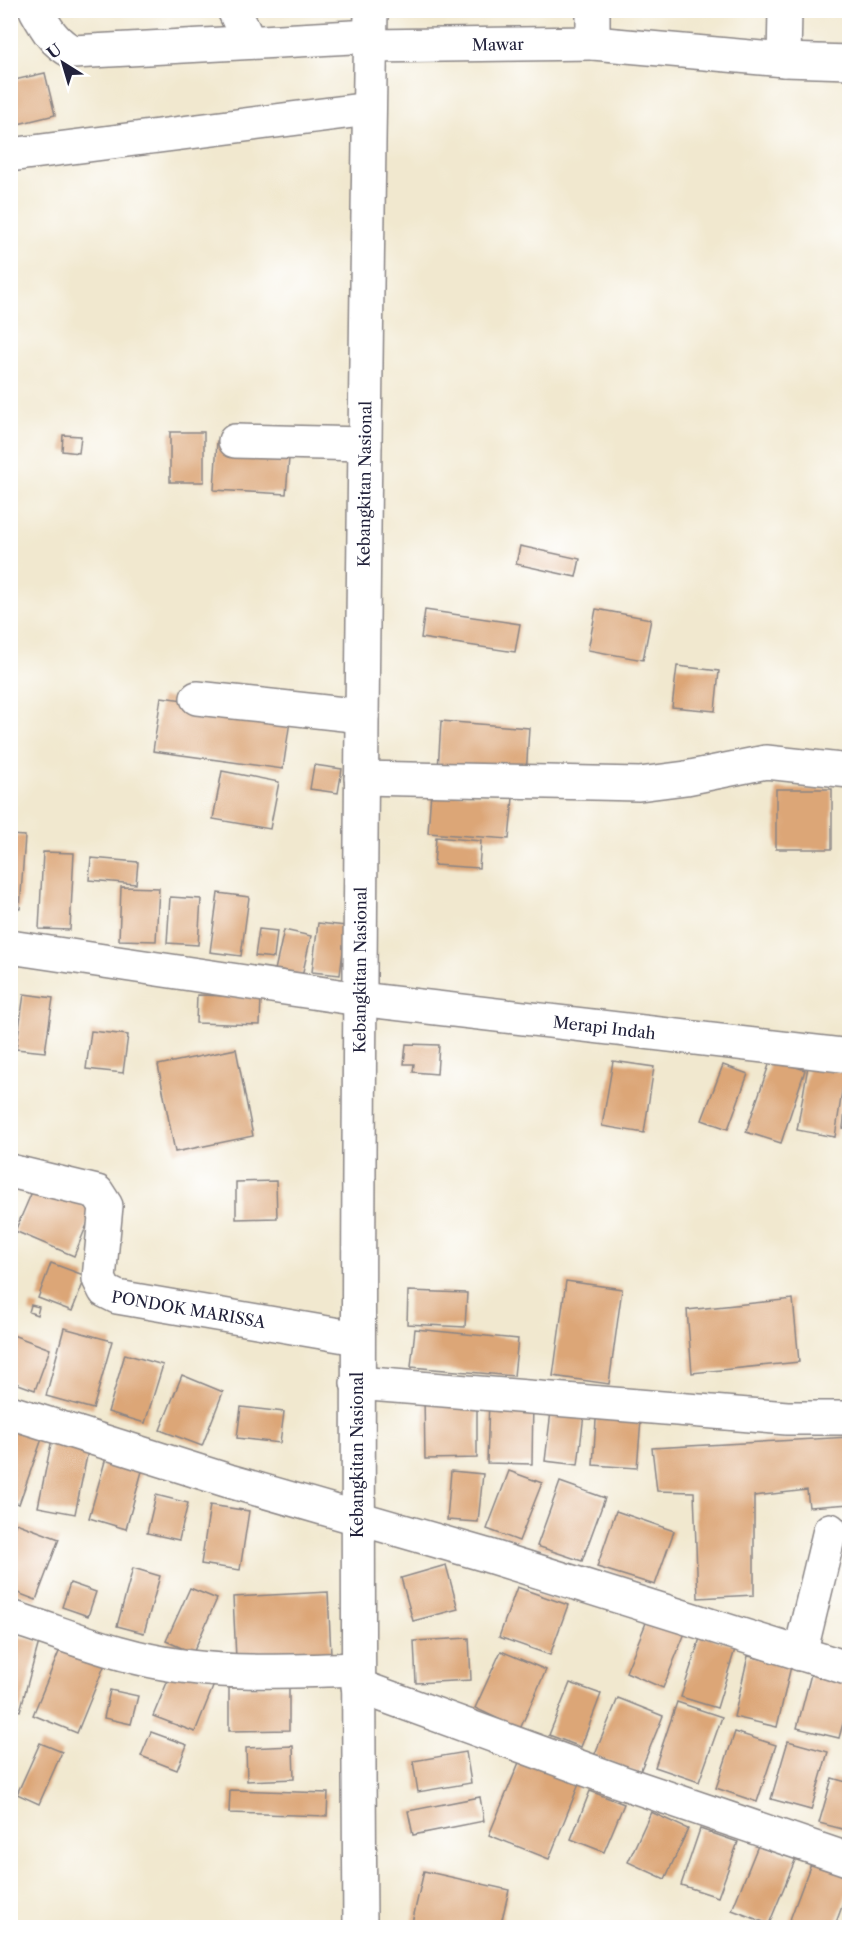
<svg xmlns="http://www.w3.org/2000/svg" width="860" height="1938" font-family="'Libre Caslon Text',serif">
<rect width="100%" height="100%" fill="#fff"/>
<filter id="ink" filterUnits="userSpaceOnUse"><feTurbulence type="fractalNoise" baseFrequency=".0167" numOctaves="2"/><feDisplacementMap in="SourceGraphic" scale="12" xChannelSelector="R" yChannelSelector="G"/><feConvolveMatrix kernelMatrix="1 2 1 2 8 2 1 2 1" color-interpolation-filters="sRGB"/></filter>
<filter id="wash" filterUnits="userSpaceOnUse"><feTurbulence type="fractalNoise" baseFrequency=".008" numOctaves="4" result="noise"/><feDisplacementMap in="SourceGraphic" scale="24" xChannelSelector="R" yChannelSelector="G"/><feGaussianBlur stdDeviation="1.35" result="paint"/><feColorMatrix in="noise" values="0 0 0 0 0 0 0 0 0 0 0 0 0 0 0 0 0 1.4 0 .05"/><feComposite in="paint" operator="in"/></filter>
<g filter="url(#wash)">
<rect width="100%" height="100%" fill="#f1e8cf"/>
<g id="blocks">
<g fill="#dca677">
<polygon points="45,73 55,115 10,126 10,81"/>
<rect x="170" y="432" width="34" height="50"/>
<polygon points="63,435 81,436 79,453 62,451"/>
<polygon points="217,441 290,446 286,494 214,490"/>
<polygon points="520,546 580,559 576,577 516,564"/>
<polygon points="596,609 651,619 643,660 588,650"/>
<polygon points="425,610 520,624 515,652 421,638"/>
<polygon points="677,666 719,671 715,711 672,707"/>
<polygon points="161,697 291,714 283,769 153,751"/>
<polygon points="441,721 529,728 526,776 438,770"/>
<polygon points="314,765 342,769 338,793 310,789"/>
<polygon points="222,771 279,782 270,829 213,819"/>
<rect x="776" y="789" width="56" height="60"/>
<polygon points="431,791 513,798 509,839 428,833"/>
<polygon points="10,835 25,836 20,909 10,908"/>
<polygon points="436,837 481,841 479,868 434,865"/>
<polygon points="43,852 74,853 70,930 39,929"/>
<polygon points="91,858 138,862 136,884 89,880"/>
<polygon points="121,887 159,888 156,941 119,940"/>
<polygon points="218,893 249,897 241,956 210,952"/>
<polygon points="170,897 201,899 198,945 167,943"/>
<polygon points="318,923 346,926 340,975 312,972"/>
<polygon points="259,929 277,931 274,958 255,956"/>
<polygon points="284,930 311,936 302,976 275,970"/>
<polygon points="24,994 53,998 45,1052 16,1049"/>
<polygon points="197,995 261,997 260,1025 196,1023"/>
<polygon points="91,1031 128,1035 123,1073 86,1069"/>
<polygon points="406,1044 439,1045 437,1074 413,1072 414,1064 404,1064"/>
<polygon points="236,1049 253,1136 175,1152 158,1065"/>
<polygon points="771,1059 805,1070 781,1143 746,1132"/>
<polygon points="613,1061 654,1067 644,1133 602,1126"/>
<polygon points="723,1065 748,1074 728,1129 702,1120"/>
<polygon points="808,1066 845,1072 835,1137 797,1130"/>
<polygon points="848,1086 850,1086 850,1129 843,1128"/>
<polygon points="276,1181 277,1218 236,1219 236,1182"/>
<polygon points="35,1185 93,1210 74,1256 15,1231"/>
<polygon points="51,1263 86,1276 72,1311 38,1298"/>
<polygon points="566,1281 622,1289 609,1384 553,1376"/>
<polygon points="408,1291 467,1293 465,1327 407,1324"/>
<polygon points="793,1299 799,1362 692,1373 687,1310"/>
<polygon points="31,1305 39,1307 37,1315 29,1312"/>
<polygon points="64,1328 112,1341 93,1409 46,1396"/>
<polygon points="415,1329 518,1339 514,1376 411,1367"/>
<polygon points="10,1334 50,1349 35,1390 10,1381"/>
<polygon points="125,1354 163,1365 145,1423 108,1412"/>
<polygon points="182,1375 223,1392 202,1446 160,1430"/>
<polygon points="424,1395 477,1395 477,1458 425,1459"/>
<polygon points="489,1399 533,1399 532,1464 487,1463"/>
<polygon points="552,1403 585,1406 578,1465 545,1461"/>
<polygon points="597,1405 642,1408 637,1468 593,1465"/>
<polygon points="241,1407 284,1412 280,1443 237,1438"/>
<polygon points="10,1422 44,1433 19,1504 10,1501"/>
<polygon points="850,1437 850,1504 809,1507 807,1490 754,1496 754,1595 698,1598 694,1492 657,1491 652,1448"/>
<polygon points="52,1439 89,1446 75,1514 38,1507"/>
<polygon points="107,1454 144,1464 126,1529 89,1518"/>
<polygon points="451,1471 483,1474 478,1522 447,1520"/>
<polygon points="509,1471 542,1483 519,1541 487,1529"/>
<polygon points="560,1482 605,1498 582,1561 537,1546"/>
<polygon points="156,1495 188,1503 179,1540 147,1533"/>
<polygon points="210,1505 249,1511 240,1570 201,1564"/>
<polygon points="616,1511 674,1531 655,1585 597,1567"/>
<polygon points="16,1523 59,1539 36,1600 10,1590 10,1538"/>
<polygon points="446,1565 458,1609 413,1621 401,1578"/>
<polygon points="133,1568 160,1576 144,1633 117,1626"/>
<polygon points="70,1583 96,1592 88,1616 62,1607"/>
<polygon points="517,1587 568,1605 550,1655 499,1637"/>
<polygon points="190,1588 217,1599 193,1653 166,1641"/>
<polygon points="328,1592 331,1654 236,1658 233,1597"/>
<polygon points="648,1618 685,1633 663,1688 626,1672"/>
<polygon points="10,1634 39,1642 20,1711 10,1709"/>
<polygon points="701,1635 736,1646 717,1708 681,1697"/>
<polygon points="469,1638 471,1680 416,1683 414,1641"/>
<polygon points="61,1647 105,1664 77,1733 33,1715"/>
<polygon points="501,1651 546,1670 520,1729 475,1708"/>
<polygon points="748,1656 791,1666 777,1727 734,1717"/>
<polygon points="174,1666 215,1682 195,1732 153,1716"/>
<polygon points="812,1670 850,1680 850,1698 839,1738 797,1728"/>
<polygon points="570,1683 601,1694 581,1747 549,1735"/>
<polygon points="289,1687 289,1730 229,1731 229,1688"/>
<polygon points="110,1690 138,1696 131,1724 104,1718"/>
<polygon points="618,1698 663,1716 639,1774 594,1756"/>
<polygon points="677,1702 722,1717 699,1782 655,1767"/>
<polygon points="151,1732 187,1745 177,1770 141,1756"/>
<polygon points="735,1732 776,1745 757,1802 716,1788"/>
<polygon points="788,1741 828,1752 811,1810 771,1799"/>
<polygon points="40,1743 62,1752 39,1804 17,1794"/>
<polygon points="293,1746 294,1779 247,1781 246,1748"/>
<polygon points="466,1752 471,1783 418,1792 413,1761"/>
<polygon points="520,1760 579,1784 549,1859 489,1835"/>
<polygon points="832,1778 850,1783 850,1831 819,1823"/>
<polygon points="230,1790 328,1793 327,1816 229,1813"/>
<polygon points="590,1791 624,1804 604,1852 571,1839"/>
<polygon points="480,1797 484,1821 413,1835 408,1811"/>
<polygon points="651,1812 688,1829 665,1879 628,1862"/>
<polygon points="700,1829 738,1842 718,1897 681,1885"/>
<polygon points="759,1843 796,1858 769,1924 732,1910"/>
<polygon points="813,1858 850,1871 850,1885 834,1928 788,1925"/>
<polygon points="424,1871 509,1890 500,1928 411,1927"/>
</g>
</g>
</g>
<g filter="url(#ink)">
<use href="#blocks" fill-opacity="0" stroke="#8a8585" stroke-width="1.5"/>
<g fill="none" stroke-linecap="round" stroke-linejoin="round">
<defs>
<g id="minor">
<path d="M36,10C46,28 54,43 73,52L371,36"/>
<polyline points="234,10 249,42"/>
<polyline points="593,43 784,60 850,62"/>
<path id="s1" d="M370,46L593,43V10"/>
<polyline points="784,60 785,10"/>
<polyline points="10,155 369,109"/>
<polyline points="235,441 365,444"/>
<polyline points="197,698 362,716"/>
<polyline points="361,778 639,784 686,778 766,762 850,771"/>
<path id="s2" d="M10,947L359,999L850,1056"/>
<path id="s3" d="M10,1171L97,1192L106,1206L99,1279L105,1291L117,1297L357,1338"/>
<polyline points="357,1383 787,1418 850,1418"/>
<polyline points="10,1412 229,1481 486,1555 850,1669"/>
<path d="M10,1617C49,1629 86,1644 124,1654C201,1676 280,1672 358,1669"/>
<polyline points="800,1654 830,1530"/>
<polyline points="358,1686 618,1781 850,1860"/>
<path id="s4" d="M360,1928C355,1288 361,649 371,10"/>
</g>
</defs>
<use href="#minor" stroke="#8a8585" stroke-width="36"/>
<use href="#minor" stroke="#fff" stroke-width="33"/>
</g>
</g>
<g text-anchor="middle" stroke-width="4.5" stroke-linejoin="round" paint-order="stroke">
<g font-size="16" fill="#22223b" stroke="#fff">
<text dy="6" stroke="none"><textPath href="#s1" startOffset="128">Mawar</textPath></text>
<text dy="6" stroke="none"><textPath href="#s4" startOffset="1444">Kebangkitan Nasional</textPath></text>
<text dy="6" stroke="none"><textPath href="#s4" startOffset="958">Kebangkitan Nasional</textPath></text>
<text dy="6" stroke="none"><textPath href="#s2" startOffset="600">Merapi Indah</textPath></text>
<text dy="6" stroke="none"><textPath href="#s3" startOffset="279">PONDOK MARISSA</textPath></text>
<text transform="translate(357 1455) rotate(-90)" y="6">Kebangkitan Nasional</text>
</g>
</g>
<rect width="860" height="1938" fill="none" stroke="#fff" stroke-width="36"/>
<g transform="translate(63 63) rotate(323)" stroke="#ffffff" stroke-width="4.5" paint-order="stroke">
<path d="M0-4.5L10 22L0 15L-10 22Z" fill="#22223b"/>
<text y="-9" font-size="16" font-weight="bold" text-anchor="middle" fill="#22223b">U</text>
</g>
</svg>
